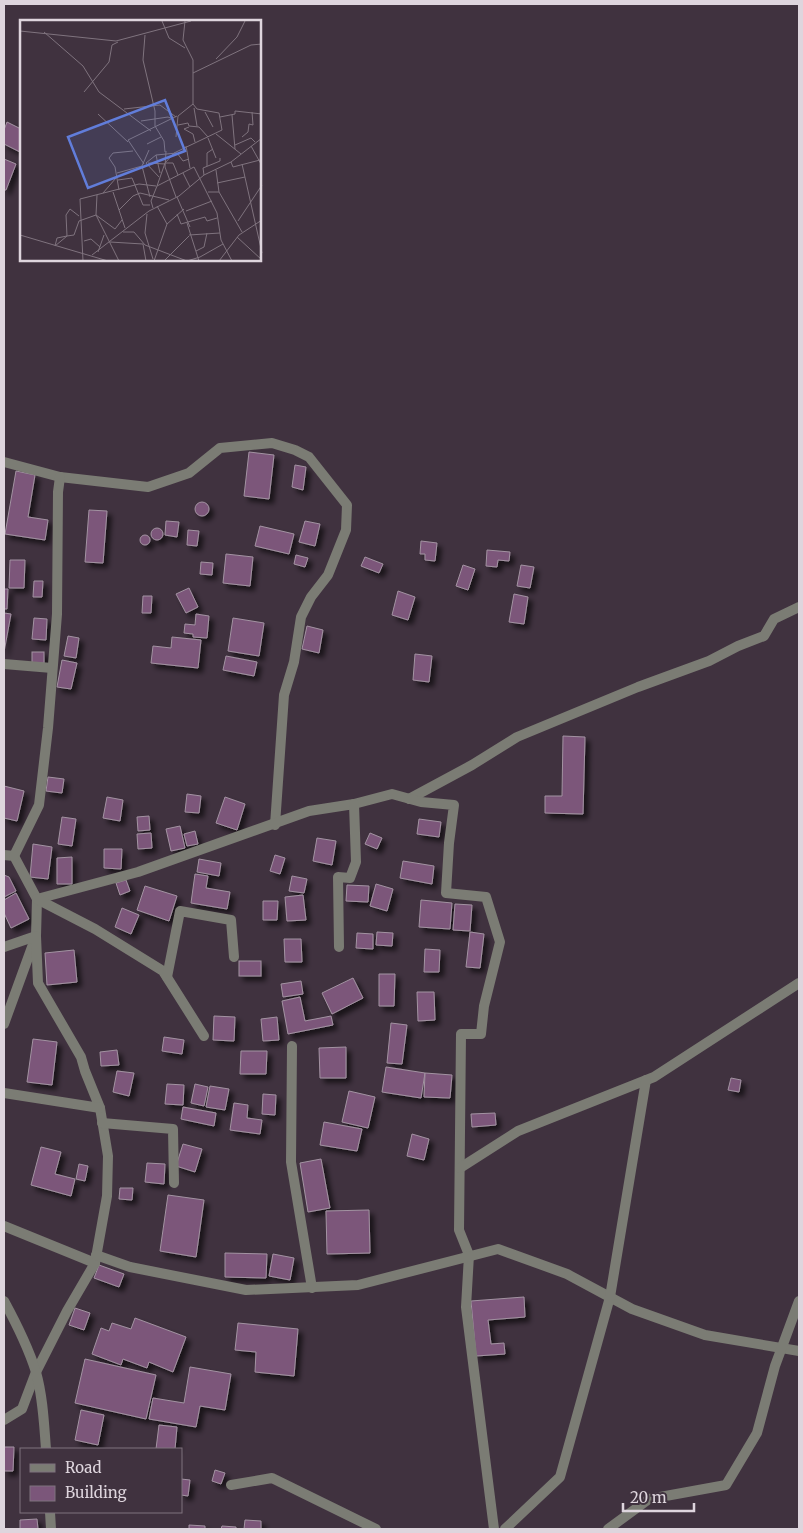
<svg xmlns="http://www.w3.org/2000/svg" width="803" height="1533" font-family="Merriweather,serif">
<defs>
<filter id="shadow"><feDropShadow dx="4.5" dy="4.5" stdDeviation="2.5" flood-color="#0009"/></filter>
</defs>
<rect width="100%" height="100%" fill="#40323f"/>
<g fill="#7b567a" stroke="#a393a2" filter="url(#shadow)">
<polygon points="7,122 21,129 20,152 4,144 4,130"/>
<polygon points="4,159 16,164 6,190 4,190"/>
<polygon points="249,452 274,455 269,499 244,496"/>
<polygon points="295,465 306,467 303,490 292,487"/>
<polygon points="16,471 35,475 28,517 48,520 45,540 5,534"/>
<circle cx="202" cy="509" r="7"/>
<polygon points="89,510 107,511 103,563 85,562"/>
<polygon points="166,521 179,522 177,537 165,535"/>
<polygon points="305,521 320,524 315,546 299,542"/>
<polygon points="260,526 294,534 289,554 255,546"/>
<circle cx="157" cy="534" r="6"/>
<polygon points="188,530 199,531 197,546 187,545"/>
<circle cx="145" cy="540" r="5"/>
<polygon points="421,541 437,543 435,561 425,560 425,554 420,554"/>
<polygon points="487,550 510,552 509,561 498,560 497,567 486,566"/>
<polygon points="226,554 253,557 250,586 223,583"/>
<polygon points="296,555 308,558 305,567 294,564"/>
<polygon points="365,557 383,564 379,573 361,566"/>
<polygon points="10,560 25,560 24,588 9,588"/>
<polygon points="201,562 213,563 212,575 200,574"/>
<polygon points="463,565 475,569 468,590 456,586"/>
<polygon points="521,565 534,567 530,588 517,586"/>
<polygon points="34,581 43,581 42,597 33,597"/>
<polygon points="189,588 198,607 186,613 176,594"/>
<polygon points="4,589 8,589 7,609 4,609"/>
<polygon points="398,591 415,597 408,620 392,615"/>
<polygon points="514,594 528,597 524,624 509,622"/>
<polygon points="143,596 152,596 151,613 142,613"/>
<polygon points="4,613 11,614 4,652"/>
<polygon points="196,614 209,616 207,638 193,637 193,634 184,633 185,624 195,625"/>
<polygon points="34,618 47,619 46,640 32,639"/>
<polygon points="233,618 264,623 259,656 228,651"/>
<polygon points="307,626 323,630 319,653 302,649"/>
<polygon points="68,636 79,638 76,658 64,656"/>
<polygon points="172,637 201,640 198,668 151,663 153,646 171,648"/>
<rect x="32" y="652" width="12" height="11"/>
<polygon points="415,654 432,656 429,682 413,680"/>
<polygon points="226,656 257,662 254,676 223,670"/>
<polygon points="62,660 77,663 71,689 57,687"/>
<polygon points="563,736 585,737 583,814 545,813 545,796 562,796"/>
<polygon points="48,777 64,779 62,793 46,791"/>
<polygon points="4,786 24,791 17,821 4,818"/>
<polygon points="187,794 201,796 199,813 185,812"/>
<polygon points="107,797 123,800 120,821 103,818"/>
<polygon points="225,797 245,804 237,830 216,823"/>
<polygon points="149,816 150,830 138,831 137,817"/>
<polygon points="62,817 76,819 72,846 58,844"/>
<polygon points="419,819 441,822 439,837 417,834"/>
<polygon points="180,826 185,848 171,851 166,829"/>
<polygon points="195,831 198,844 187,846 184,834"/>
<polygon points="151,833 152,848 138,849 137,834"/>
<polygon points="370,833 382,838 377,849 365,844"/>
<polygon points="317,838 336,841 332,865 313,861"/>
<polygon points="33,844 52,847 48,879 30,877"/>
<polygon points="104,849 122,849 121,869 104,868"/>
<polygon points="275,855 285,858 280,874 270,871"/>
<polygon points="72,857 72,884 57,884 57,858"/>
<polygon points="199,859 221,863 219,876 197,872"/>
<polygon points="403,861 434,866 432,884 400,878"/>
<polygon points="195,874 208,876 206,888 230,892 227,909 191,903"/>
<polygon points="4,875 9,877 16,891 4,897"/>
<polygon points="292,876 307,879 304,893 289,891"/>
<polygon points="126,880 130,891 120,895 116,883"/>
<polygon points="376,884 393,889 387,911 370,906"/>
<polygon points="347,885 369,886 368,902 346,901"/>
<polygon points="145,886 177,896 169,921 137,910"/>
<polygon points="16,893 29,919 11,928 4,913 4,900"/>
<polygon points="303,895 306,920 287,921 285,897"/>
<polygon points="421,900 452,903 450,929 419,927"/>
<polygon points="263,901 278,901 277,920 263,920"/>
<polygon points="455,904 472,905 470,931 453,930"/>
<polygon points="122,908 139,915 131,934 115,927"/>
<polygon points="377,932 393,933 392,946 376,945"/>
<polygon points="470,932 484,934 480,968 466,967"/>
<polygon points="357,933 373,934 373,949 356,948"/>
<polygon points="284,939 301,939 302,962 285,962"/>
<polygon points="425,949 440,950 439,972 424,972"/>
<polygon points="74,950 77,982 47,985 45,953"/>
<rect x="239" y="961" width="22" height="15"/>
<polygon points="379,974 395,974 394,1006 379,1006"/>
<polygon points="353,978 363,998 332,1014 322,993"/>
<polygon points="301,981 303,994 283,997 281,984"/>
<polygon points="417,992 434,992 435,1020 418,1021"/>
<polygon points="300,997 305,1021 331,1016 333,1025 288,1034 282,1001"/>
<polygon points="214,1016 235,1017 234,1041 213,1040"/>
<polygon points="277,1017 279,1040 263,1041 261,1019"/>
<polygon points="391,1023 407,1025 402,1064 387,1063"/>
<polygon points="164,1037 184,1040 182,1054 162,1051"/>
<polygon points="33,1039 57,1042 52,1085 27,1082"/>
<polygon points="346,1047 346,1078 320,1078 319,1048"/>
<polygon points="117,1050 119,1065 101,1066 100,1052"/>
<polygon points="241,1051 267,1051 266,1074 240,1074"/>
<polygon points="386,1067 425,1073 421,1098 382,1092"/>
<polygon points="117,1071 134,1073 129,1096 113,1092"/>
<polygon points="425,1073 452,1075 450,1098 424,1097"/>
<polygon points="731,1078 741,1080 739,1092 728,1090"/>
<polygon points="167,1084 184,1085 183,1105 165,1104"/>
<polygon points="195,1084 208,1087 204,1106 191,1103"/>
<polygon points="210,1086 229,1089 225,1110 206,1107"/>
<polygon points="349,1091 375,1097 368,1128 342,1122"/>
<polygon points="263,1094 276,1095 275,1115 262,1114"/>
<polygon points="234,1103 248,1105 247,1118 262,1120 260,1134 230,1130"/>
<polygon points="183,1107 216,1113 214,1126 181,1119"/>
<polygon points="495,1113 496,1125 472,1127 471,1114"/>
<polygon points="324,1122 362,1129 357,1151 320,1145"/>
<polygon points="412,1134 429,1139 424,1160 407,1156"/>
<polygon points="183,1144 202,1149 195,1172 176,1166"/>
<polygon points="41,1147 61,1152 55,1174 75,1179 71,1196 31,1185"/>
<polygon points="321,1159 330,1208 308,1212 300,1163"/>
<polygon points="147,1163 165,1164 164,1184 145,1182"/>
<polygon points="79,1164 88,1166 85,1181 76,1179"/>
<polygon points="120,1188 133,1188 132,1200 119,1199"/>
<polygon points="168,1195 204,1200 196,1257 160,1251"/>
<polygon points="369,1210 370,1253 327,1254 326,1211"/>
<polygon points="225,1253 267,1254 266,1278 225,1277"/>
<polygon points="273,1254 294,1258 290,1280 269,1276"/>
<polygon points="99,1265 124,1274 119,1287 94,1278"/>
<polygon points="524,1297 525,1317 488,1320 491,1344 504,1343 505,1354 476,1356 471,1301"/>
<polygon points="75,1308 90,1313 84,1330 69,1325"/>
<polygon points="135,1318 186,1337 173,1372 149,1362 147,1368 123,1359 121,1365 92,1354 101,1328 109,1331 112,1323 131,1329"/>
<polygon points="238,1323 298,1329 294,1376 255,1372 256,1352 235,1350"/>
<polygon points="85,1359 156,1375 146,1419 75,1403"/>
<polygon points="190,1367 231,1374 225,1410 200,1406 196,1427 149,1419 153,1398 184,1403"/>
<polygon points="81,1410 104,1415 98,1445 75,1440"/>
<polygon points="159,1425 177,1427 175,1449 156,1449"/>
<polygon points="4,1447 14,1447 13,1471 4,1471"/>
<polygon points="215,1470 225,1473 221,1484 212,1481"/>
<polygon points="181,1479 190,1480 188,1496 181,1495"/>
<polygon points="37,1519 38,1529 20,1529 20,1520"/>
<polygon points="245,1520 261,1521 261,1529 244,1529"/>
<polygon points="189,1525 205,1526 205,1529 189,1529"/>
<polygon points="222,1526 236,1527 236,1529 221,1529"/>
</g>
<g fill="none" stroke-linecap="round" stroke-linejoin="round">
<g stroke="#7b7c74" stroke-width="10">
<polyline points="4,462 60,477 148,487 189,473 220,448 272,443 295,450 309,457 347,505 346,530 328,575 311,597 301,617 294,662 284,695 275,825"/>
<polyline points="4,664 52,668"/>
<polyline points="409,799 472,765 517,737 638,687 709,661 738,646 764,636 774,619 799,607"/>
<polyline points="4,855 14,856 37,899 36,936 4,1024"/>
<polyline points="14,856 39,805 48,728 57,614 58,492 60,477"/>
<polyline points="37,899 138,872 309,811 354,804 392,794 421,802 454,805 449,843 446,893 486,897 500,942 484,1006 481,1034 461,1034 459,1230 469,1255 466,1307 494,1529"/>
<polyline points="37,899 95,929 163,971 204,1036"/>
<polyline points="4,947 36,936 38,983 81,1057 85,1071 100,1108 108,1156 107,1196 95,1263 67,1311 36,1372 22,1409 4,1420"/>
<polyline points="339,947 338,877 350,878 356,862 354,804"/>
<polyline points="167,977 180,911 231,920 234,957"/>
<polyline points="292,1046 291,1162 312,1288"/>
<polyline points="4,1093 100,1108"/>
<polyline points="102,1123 173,1129 174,1183"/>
<polyline points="460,1168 518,1131 654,1077 799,983"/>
<polyline points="4,1226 95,1263"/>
<polyline points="96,1255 130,1267 246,1290 358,1285 498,1249 567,1274 632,1309 705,1335 799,1351"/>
<path d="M4,1301C16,1323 28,1347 36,1372C43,1397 44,1424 46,1449"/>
<polyline points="231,1485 272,1478 376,1529"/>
<polyline points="50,1512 51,1529"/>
<polyline points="505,1529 560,1477 610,1297 646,1080"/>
<polyline points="608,1529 649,1499 726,1485 757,1433 775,1366 799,1301"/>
</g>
</g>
<g transform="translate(20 20)">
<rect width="241" height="241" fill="#40323f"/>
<path fill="none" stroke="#7f737e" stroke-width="1" d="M142,1L149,18L165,28M165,1L163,20L173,40V84M0,11L96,21L171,1M24,12L63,46L79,72L131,111M125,15L123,40L135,91V106L144,121L145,132M196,39L217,17L225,1M173,53L231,25L242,24M64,72L89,42L92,25L98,22M174,88L177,106M104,89L140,85L156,97M185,92L193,107M78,94L108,122M212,95L215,129M200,97L215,94V91L242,94M121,101L148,97L153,99M158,105L168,103L169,106L179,107L188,117M169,107L164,109L173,114L175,122M196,114L221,134M222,117L228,112L229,104L233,105L232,92M188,118L196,138M127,124L141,117M215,125L231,118L235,122M166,126L170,148M231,126L241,144M129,130L122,146L130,177M146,131L145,147L156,177M136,135L140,153M211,142L213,147L240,140M128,143L145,144M146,143H153L158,155M124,144L108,120L157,96M222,144L242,233M187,146V133L193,129M196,150L199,172M97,153L122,146M163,153L170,167M184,155L183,148L200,141V138M139,157L126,143L136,135L157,133L163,141L169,139M98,160L112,158L123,185H130M197,163L225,157M137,166L145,143L154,133L202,110L199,93L177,89L173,84L158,96L156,117M99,170L95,147L89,138L93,133L113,131M93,172L105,208M188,172H199L222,212M83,173L96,158M77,175L76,195L99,241M157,177L170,207M137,186L147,204M133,188L131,181L137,166L174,147L197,193L201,220L212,241M99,190L113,176L120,173L149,180M166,191L192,181M127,194L125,213L133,239M157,194L161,204L185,197L187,201L197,198M218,201L242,165M167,203L179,241M103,212H114L125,225L167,241M0,215L88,241M169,215L200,213M217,217L242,240M64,221L71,219L80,227M90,222L123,224M123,224L126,241M35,226L47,216L54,215L59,201L76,195L95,209L102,200M35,226L37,218L47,216L46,195L50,189L59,196M176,231L184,227L187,213M78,232L84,215M72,235L129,191L159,176L184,155L211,142L242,118M63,241L60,179L119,164L136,166M134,241L147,204L164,189M144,241L169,216M167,241L180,237L203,224M199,241L219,215L242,200"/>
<path fill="#617dda" fill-opacity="0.15" stroke="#617dda" stroke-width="2.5" d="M145,80L165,131L68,168L48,117Z"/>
<rect width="241" height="241" fill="none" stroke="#ded5dd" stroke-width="2.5"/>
</g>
<rect width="803" height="1533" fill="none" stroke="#ded5dd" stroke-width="10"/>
<rect x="20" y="1448" width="162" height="65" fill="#40323f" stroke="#7f737e"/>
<rect x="30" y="1464" width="25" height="8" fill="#7b7c74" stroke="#7f737e"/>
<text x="65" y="1473" font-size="15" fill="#ded5dd">Road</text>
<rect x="30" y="1486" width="25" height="15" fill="#7b567a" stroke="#7f737e"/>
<text x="65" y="1498" font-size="15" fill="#ded5dd">Building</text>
<path d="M623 1503v8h71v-8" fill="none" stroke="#ded5dd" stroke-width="2.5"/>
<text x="630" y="1503" font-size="15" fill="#ded5dd" stroke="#40323f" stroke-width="4" paint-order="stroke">20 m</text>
</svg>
